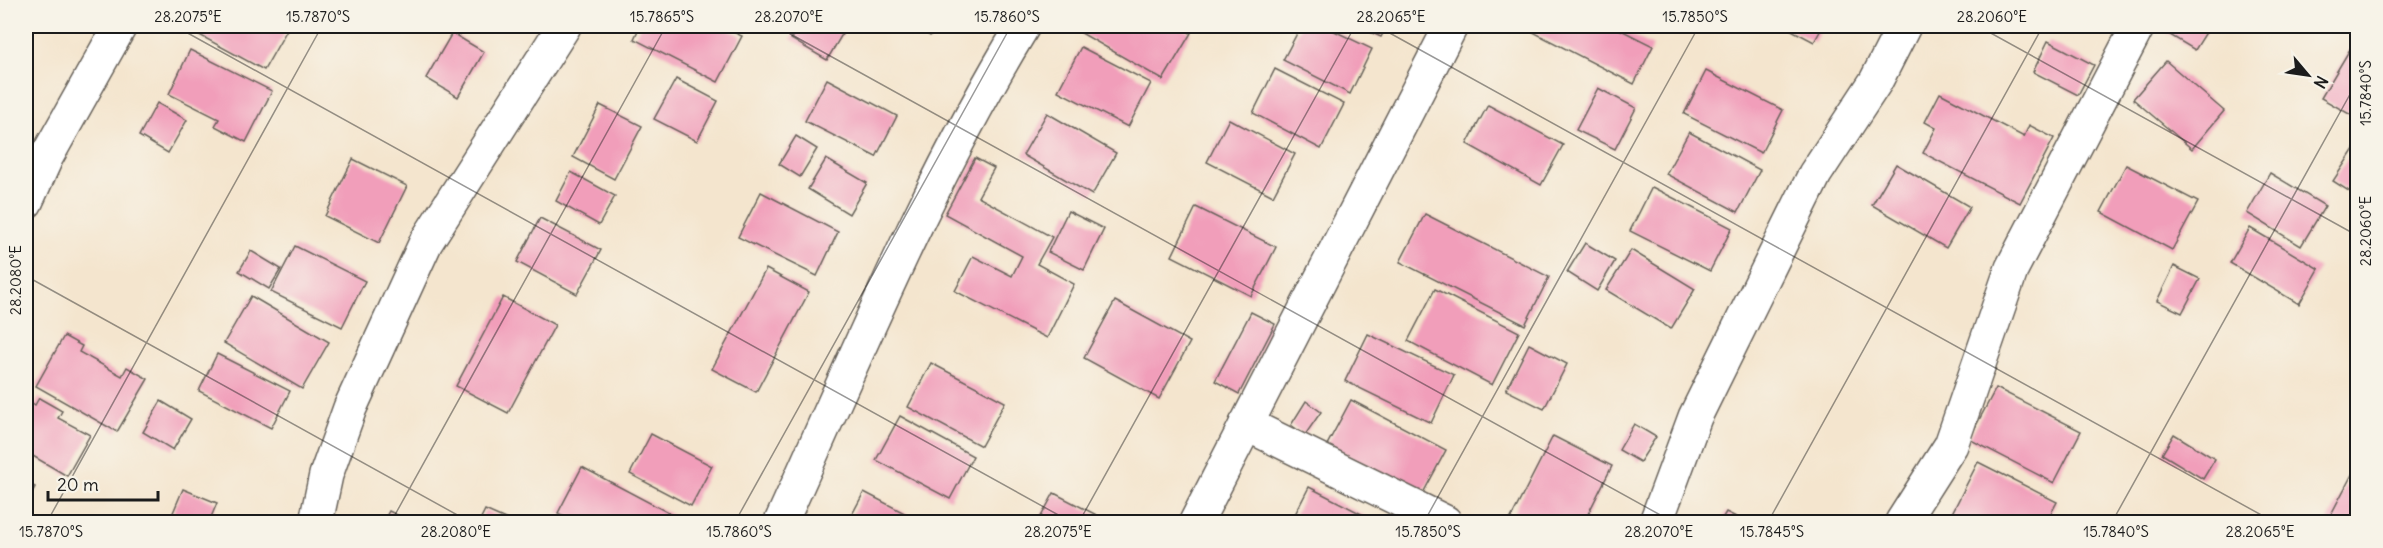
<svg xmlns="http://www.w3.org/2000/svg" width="2383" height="548" font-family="Delius,sans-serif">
<rect width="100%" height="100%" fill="#f7f3e8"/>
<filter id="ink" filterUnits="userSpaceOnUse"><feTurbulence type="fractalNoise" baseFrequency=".0167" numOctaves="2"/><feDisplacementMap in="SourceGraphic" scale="12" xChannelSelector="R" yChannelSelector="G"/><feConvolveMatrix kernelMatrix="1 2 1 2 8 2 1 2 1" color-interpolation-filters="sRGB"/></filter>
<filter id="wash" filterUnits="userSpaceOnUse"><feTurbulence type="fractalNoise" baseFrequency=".008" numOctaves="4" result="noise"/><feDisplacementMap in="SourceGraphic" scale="24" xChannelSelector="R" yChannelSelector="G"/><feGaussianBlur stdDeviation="1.35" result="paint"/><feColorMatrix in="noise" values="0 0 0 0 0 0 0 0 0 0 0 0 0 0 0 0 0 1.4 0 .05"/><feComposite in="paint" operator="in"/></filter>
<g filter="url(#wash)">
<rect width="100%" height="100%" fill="#f4e5ce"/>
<g id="blocks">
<g fill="#f19eba">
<polygon points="164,26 187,26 182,34"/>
<polygon points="195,26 289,26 264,70 192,31"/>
<polygon points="640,26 720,26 742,36 718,82 634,39"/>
<polygon points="798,26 847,26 827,60 791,39"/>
<polygon points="913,26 936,26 930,36"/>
<polygon points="1069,26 1178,26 1191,33 1163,80"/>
<polygon points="1301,26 1324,26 1372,49 1350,94 1283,60"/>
<polygon points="1357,26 1387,26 1381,37"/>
<polygon points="1536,26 1613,26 1653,46 1634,84 1533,32"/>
<polygon points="1784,26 1823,26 1814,42"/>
<polygon points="2155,26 2210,26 2195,50"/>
<polygon points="452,33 484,52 458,97 426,78"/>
<polygon points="2048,41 2094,65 2078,95 2033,72"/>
<polygon points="2353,44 2358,47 2358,119 2321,98"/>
<polygon points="1081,47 1151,83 1128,127 1058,91"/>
<polygon points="190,50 272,91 246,142 215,126 219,119 169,94"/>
<polygon points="2166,61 2224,111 2192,149 2133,99"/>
<polygon points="1275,69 1344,104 1321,149 1253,113"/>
<polygon points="1706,71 1783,110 1761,153 1684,114"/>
<polygon points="676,79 718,101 697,141 654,119"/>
<polygon points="827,79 897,116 876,157 805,121"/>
<polygon points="1598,88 1636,108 1615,149 1576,130"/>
<polygon points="1940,93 2024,137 2029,125 2054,138 2020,203 1923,153 1936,128 1925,122"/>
<polygon points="157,103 187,120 168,153 139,136"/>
<polygon points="600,105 642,126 614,179 573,157"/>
<polygon points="1488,105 1563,145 1541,185 1467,144"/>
<polygon points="1047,113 1116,153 1092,195 1023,155"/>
<polygon points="1229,119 1295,154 1273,196 1207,162"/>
<polygon points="1689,132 1760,170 1738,212 1666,174"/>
<polygon points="796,136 817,149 800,177 779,164"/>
<polygon points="2358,143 2358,197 2333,181"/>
<polygon points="975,158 994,168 978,197 1052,237 1037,264 1074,284 1047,338 955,291 973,256 1012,276 1022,256 945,214"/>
<polygon points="353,159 407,186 379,243 325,216"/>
<polygon points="826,159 867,183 849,214 808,189"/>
<polygon points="1896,164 1970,207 1946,248 1872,205"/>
<polygon points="2126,165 2198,202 2172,250 2101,212"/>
<polygon points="571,172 615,196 599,225 556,201"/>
<polygon points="2270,173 2325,206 2301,246 2247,213"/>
<polygon points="1652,187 1732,228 1710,271 1630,231"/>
<polygon points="761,192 838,232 817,276 738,237"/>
<polygon points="1196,207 1276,247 1251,296 1172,256"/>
<polygon points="1068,211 1104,229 1084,270 1048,252"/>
<polygon points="1425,214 1549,277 1525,325 1400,262"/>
<polygon points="540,218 601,250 577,294 517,262"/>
<polygon points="2250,228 2319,269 2299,304 2230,263"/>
<polygon points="1585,243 1615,261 1597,291 1567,272"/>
<polygon points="295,246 365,281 342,327 271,292"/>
<polygon points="1631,250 1695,289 1671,329 1606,290"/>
<polygon points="251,251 281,269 269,289 239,271"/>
<polygon points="2174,266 2200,279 2182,313 2157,301"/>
<polygon points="766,269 809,292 756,392 712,369"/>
<polygon points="1435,289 1519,332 1492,385 1408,341"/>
<polygon points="251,296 329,342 302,389 224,343"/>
<polygon points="503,297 555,325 508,413 456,386"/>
<polygon points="1115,301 1190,342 1159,399 1084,358"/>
<polygon points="1251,312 1275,324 1239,394 1215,381"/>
<polygon points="1368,334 1454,375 1431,423 1345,381"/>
<polygon points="64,336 82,346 79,352 122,376 127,367 148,379 117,432 36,386"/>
<polygon points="1529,344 1567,364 1544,409 1506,390"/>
<polygon points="217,354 290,391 271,428 199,391"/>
<polygon points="931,363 1005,402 981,446 908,407"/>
<polygon points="1996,388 2081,431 2054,483 1969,439"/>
<polygon points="39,398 62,411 58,418 90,435 67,476 26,452 26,399 35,405"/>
<polygon points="1351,400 1446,450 1422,495 1327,445"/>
<polygon points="161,401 191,419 173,450 143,432"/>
<polygon points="1306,401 1321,412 1305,435 1291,425"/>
<polygon points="900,416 973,456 950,499 876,460"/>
<polygon points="1634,424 1656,437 1640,462 1619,450"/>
<polygon points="651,434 712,466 691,506 630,474"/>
<polygon points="2174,434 2215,459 2203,479 2162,454"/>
<polygon points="1553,436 1612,466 1584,522 1509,522"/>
<polygon points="1978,462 2057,502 2046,522 1960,522 1950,517"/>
<polygon points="2358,463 2358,522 2327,522"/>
<polygon points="582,467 682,520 681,522 577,522 558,513"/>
<polygon points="26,482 35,487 26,504"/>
<polygon points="1309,487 1377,522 1291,522"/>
<polygon points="183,489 217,503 209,522 169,522"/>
<polygon points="864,492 916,519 914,522 848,522"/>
<polygon points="1054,493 1110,522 1038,522"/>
<polygon points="485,510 512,522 479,522"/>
<polygon points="389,511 411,522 383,522"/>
<polygon points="1726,512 1746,522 1720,522"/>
</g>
</g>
</g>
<g filter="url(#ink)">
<use href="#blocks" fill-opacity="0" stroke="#68625a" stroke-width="1.5"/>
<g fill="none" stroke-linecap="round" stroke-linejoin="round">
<defs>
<g id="minor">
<polyline points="26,202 47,156 120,26"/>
<polyline points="1246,424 1445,522"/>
<polyline points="316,522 326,475 350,408 426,242 564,26"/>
<path d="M781,522C857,355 927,183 1023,26"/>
<polyline points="1196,522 1451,26"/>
<polyline points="1656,522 1695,417 1815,174 1876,81 1904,26"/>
<polyline points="1902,522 1951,445 2012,268 2138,26"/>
</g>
</defs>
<use href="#minor" stroke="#68625a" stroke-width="36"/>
<use href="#minor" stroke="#fff" stroke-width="33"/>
</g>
</g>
<path fill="none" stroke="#1c1c1c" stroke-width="1.5" stroke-opacity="0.45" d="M175,26L1071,522M776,26L1673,522M1377,26L2274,522M1978,26L2358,236M26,276L470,522M47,522L322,26M391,522L666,26M735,522L1011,26M1079,522L1355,26M1424,522L1699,26M1768,522L2043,26M2112,522L2358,80"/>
<rect width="2383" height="548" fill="none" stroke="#f7f3e8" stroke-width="66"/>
<g transform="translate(2308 75) rotate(119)" stroke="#f7f3e8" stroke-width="4.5" paint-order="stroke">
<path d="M0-4.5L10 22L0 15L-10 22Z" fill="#1c1c1c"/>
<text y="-9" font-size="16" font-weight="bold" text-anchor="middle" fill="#1c1c1c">N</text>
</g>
<path d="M48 491v9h110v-9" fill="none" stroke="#1c1c1c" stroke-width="3"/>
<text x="57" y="491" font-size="18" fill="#1c1c1c" stroke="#f7f3e8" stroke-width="4.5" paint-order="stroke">20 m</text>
<rect x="33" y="33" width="2317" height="482" fill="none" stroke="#1c1c1c" stroke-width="2"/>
<g font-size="15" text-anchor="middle" fill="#1c1c1c">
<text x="188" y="22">28.2075°E</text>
<text x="318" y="22">15.7870°S</text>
<text x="662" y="22">15.7865°S</text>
<text x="789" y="22">28.2070°E</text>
<text x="1007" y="22">15.7860°S</text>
<text x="1391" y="22">28.2065°E</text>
<text x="1695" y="22">15.7850°S</text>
<text x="1992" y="22">28.2060°E</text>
<text transform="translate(2366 93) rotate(-90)" y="5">15.7840°S</text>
<text transform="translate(2366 231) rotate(-90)" y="5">28.2060°E</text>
<text transform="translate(16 280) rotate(-90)" y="5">28.2080°E</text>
<text x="51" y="537">15.7870°S</text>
<text x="456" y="537">28.2080°E</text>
<text x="739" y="537">15.7860°S</text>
<text x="1058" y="537">28.2075°E</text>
<text x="1428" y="537">15.7850°S</text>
<text x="1659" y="537">28.2070°E</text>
<text x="1772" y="537">15.7845°S</text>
<text x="2116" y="537">15.7840°S</text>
<text x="2260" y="537">28.2065°E</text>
</g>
</svg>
